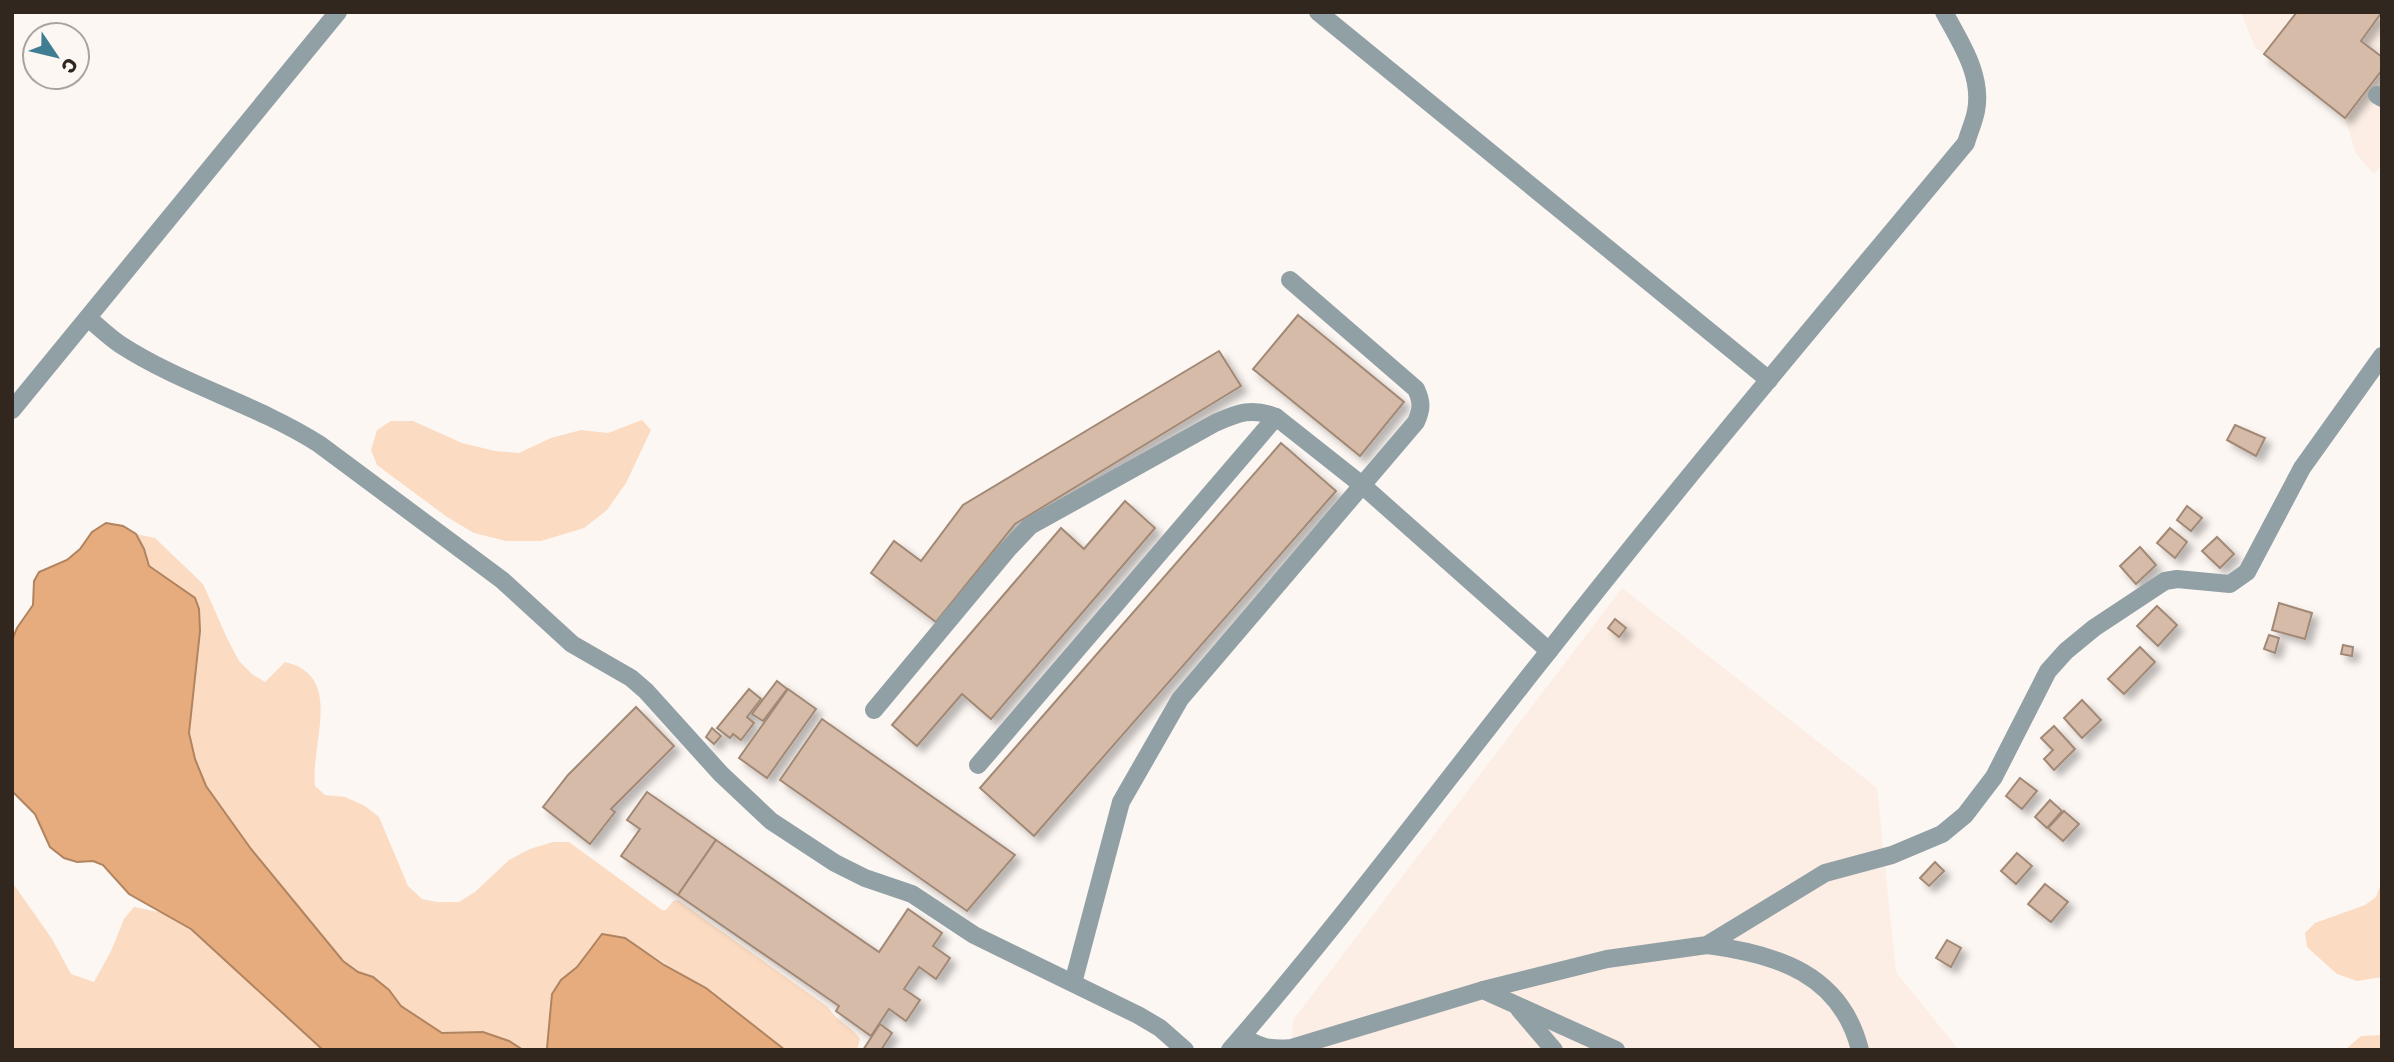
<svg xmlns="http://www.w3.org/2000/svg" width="2394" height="1062" font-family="'Golos Text',sans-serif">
<defs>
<filter id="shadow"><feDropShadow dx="6" dy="6" stdDeviation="3.5" flood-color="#0004"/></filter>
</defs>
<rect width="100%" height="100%" fill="#fdf7f3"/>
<g fill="#fceee4">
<polygon points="2241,12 2382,12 2382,164 2374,174 2356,154 2345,118 2255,47"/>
<polygon points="1622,588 1877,788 1896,972 1959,1050 1291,1050 1293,1020"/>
</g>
<g fill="#fbdbc2">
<polygon points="642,420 651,430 626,483 607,510 584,528 541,541 506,541 474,533 447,517 377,465 371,450 377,430 391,421 413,421 462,443 495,451 519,453 551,438 581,430 608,433"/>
<path d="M136,534L155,538L203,584L227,638L239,661L252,674L265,682L285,662C345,676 310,743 315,786L325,795L345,797L365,806L379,817L408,886L422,899L437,902H459L475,892L509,860L530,849L553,842H569L662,910H666L673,901L678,900L828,1007C836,1021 852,1026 860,1039L857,1050H785L722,999L645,951L591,946L577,967L561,980L547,1048L545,1050H523L509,1041L483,1032L442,1034L401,1006L389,990L373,977L358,972L343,961L251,849L206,786L195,759L189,733L200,631L199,609L149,566L144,549Z"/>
<polygon points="2382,881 2382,977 2357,981 2337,974 2307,947 2305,933 2315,923 2365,905 2376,897"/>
<polygon points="12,882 52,939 71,974 94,982 111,951 124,919 134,907 164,913 191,929 323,1050 12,1050"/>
<polygon points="2382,1035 2382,1050 2345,1050 2361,1036"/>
</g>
<g fill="#e6ac7d" stroke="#b08461" stroke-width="2">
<polygon points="106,523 123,526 136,534 144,549 149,566 195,598 199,609 200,631 189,733 195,759 206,786 251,849 343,961 358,972 373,977 389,990 401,1006 442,1033 483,1032 509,1041 523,1050 323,1050 191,929 129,894 103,865 93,861 77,862 64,858 50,847 35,814 12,791 12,640 17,628 33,605 34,581 39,572 67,560 80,549 92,532"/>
<polygon points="602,934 625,938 664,965 706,988 785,1050 545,1050 547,1048 552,994 561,980 577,967"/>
</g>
<g fill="#d6bca8" stroke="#a28976" stroke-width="2" filter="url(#shadow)">
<polygon points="2297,12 2382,12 2361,41 2382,57 2382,70 2345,118 2264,54"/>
<polygon points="1298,315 1404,402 1360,456 1253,369"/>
<polygon points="1219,351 1241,386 1015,524 936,622 871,573 894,541 921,561 963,505"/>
<polygon points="2235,425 2265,438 2256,456 2227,440"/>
<polygon points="1281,443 1336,491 1034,836 980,788"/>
<polygon points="1125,501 1155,528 991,719 962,694 917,746 892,725 1061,528 1084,549"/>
<polygon points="2187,506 2202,518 2191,531 2177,520"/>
<polygon points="2170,528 2187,542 2175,558 2157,543"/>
<polygon points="2217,537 2234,554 2220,568 2202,551"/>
<polygon points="2140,547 2156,565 2136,584 2120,566"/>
<polygon points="2279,603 2312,613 2305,639 2272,630"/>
<polygon points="2157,606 2177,625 2158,646 2137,626"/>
<polygon points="1615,619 1626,628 1619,637 1608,628"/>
<polygon points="2269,635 2279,638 2275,653 2264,649"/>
<polygon points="2343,645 2353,647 2352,656 2341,654"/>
<polygon points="2140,647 2155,662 2124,694 2108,679"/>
<polygon points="777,681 787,689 763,721 752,714"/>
<polygon points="749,689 761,699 747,717 754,723 741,740 733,734 730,738 717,728"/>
<polygon points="788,689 816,709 767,778 739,758"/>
<polygon points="2082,700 2101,720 2082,738 2064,718"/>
<polygon points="636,707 674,746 611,809 615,812 590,844 543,807 568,775"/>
<polygon points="822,719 1015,855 967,911 780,780"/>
<polygon points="2054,726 2075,749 2054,770 2044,759 2053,750 2041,738"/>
<polygon points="712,728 721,736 714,744 706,737"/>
<polygon points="2020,778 2037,791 2022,809 2006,796"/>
<polygon points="647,792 716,840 678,895 621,856 640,829 627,820"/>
<polygon points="2050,800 2062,811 2047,828 2035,817"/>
<polygon points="2064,811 2079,824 2063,841 2048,828"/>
<polygon points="716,840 879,952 908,909 942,933 933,946 950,958 936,979 919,967 904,989 920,1000 906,1021 889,1009 871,1036 836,1011 839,1006 678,895"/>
<polygon points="2017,853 2032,866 2016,884 2001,871"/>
<polygon points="1935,862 1944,871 1929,886 1920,878"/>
<polygon points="2045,884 2068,902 2051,922 2028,904"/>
<polygon points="1947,940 1961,948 1951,967 1936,958"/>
<polygon points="880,1024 892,1033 881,1050 863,1050"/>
</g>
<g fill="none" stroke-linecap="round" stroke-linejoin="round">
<g stroke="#91a0a5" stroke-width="18">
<polyline points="1318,12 1769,380"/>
<polyline points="2377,95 2382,98"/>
<path d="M88,318C99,327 109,337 121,345C183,385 256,404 319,444L502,580L572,644L631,678L646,691L721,774L771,821L835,863L865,878L912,894L974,935L1138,1015L1160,1028L1185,1050"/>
<polyline points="12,410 338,12"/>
<path d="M874,710L1009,548L1030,526L1215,423C1238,413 1251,407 1276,417L1362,485L1549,651"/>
<polyline points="978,765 1276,417"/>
<path d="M1707,945C1777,954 1841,974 1860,1050"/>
<path d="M1073,983L1121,802L1180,699L1416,422C1422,409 1422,402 1416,389L1290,280"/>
<polyline points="1483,990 1607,959 1707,945 1825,873 1892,855 1942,834 1965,815 1994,777 2048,671 2066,651 2094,628 2165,581 2177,579 2230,584 2247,572 2302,468 2382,356"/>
<polyline points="1519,1009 1554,1050"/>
<path d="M1242,1036C1258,1047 1271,1050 1291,1048L1483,990L1616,1050"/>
<path d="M1230,1050C1342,921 1443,784 1549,651C1684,479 1826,311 1966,143C1969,132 1974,122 1976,111C1983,75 1960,42 1944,12"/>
</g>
</g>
<rect width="2394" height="1062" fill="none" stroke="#31271f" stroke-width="28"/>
<g transform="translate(56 56) rotate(125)"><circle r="33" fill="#fdf7f3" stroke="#aba49e" stroke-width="2"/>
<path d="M0-5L12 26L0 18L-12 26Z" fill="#3f7e92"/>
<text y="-10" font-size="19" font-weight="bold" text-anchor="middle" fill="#31271f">С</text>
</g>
</svg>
